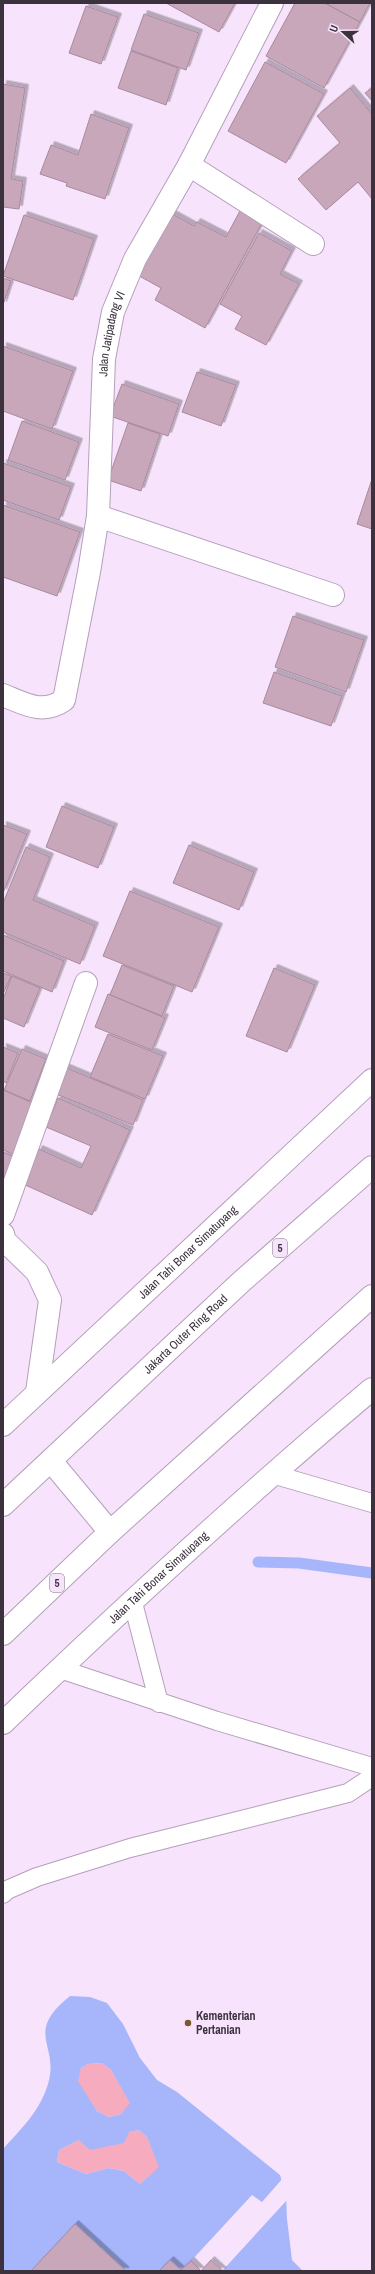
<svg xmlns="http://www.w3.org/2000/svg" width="375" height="2274" font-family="'Archivo Narrow',sans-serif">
<defs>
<filter id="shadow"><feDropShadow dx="3.5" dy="-3.5" stdDeviation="0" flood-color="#0004"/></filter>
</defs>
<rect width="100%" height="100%" fill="#f7e4fc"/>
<g fill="#f7abbe">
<polygon points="102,2063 111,2070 131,2103 121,2114 109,2117 97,2111 77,2081 81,2068 88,2064"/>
<polygon points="139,2130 147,2137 160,2167 140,2184 124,2171 109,2168 86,2174 57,2162 59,2150 79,2140"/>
</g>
<path fill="#a7b5fb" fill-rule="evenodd" d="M70,1996L90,1997L107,2003L123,2024L140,2058L157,2080L177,2092L280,2175L286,2195L287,2219L292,2260L303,2271H223L211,2260L201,2271L191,2261L181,2270L170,2260L159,2271H126L75,2224L31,2271H3V2149C21,2129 40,2111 48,2084C60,2044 23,2034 70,1996ZM102,2063L111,2070L130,2103L121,2114L109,2117L97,2111L78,2081L81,2068L88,2064ZM139,2130L147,2137L159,2167L140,2184L124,2171L109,2168L86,2174L57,2162L59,2150L79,2140L90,2150L124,2143L129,2132Z"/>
<polygon fill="#f7e4fc" points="283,2178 288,2199 222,2271 211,2260 201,2271 191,2261 252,2195 262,2202"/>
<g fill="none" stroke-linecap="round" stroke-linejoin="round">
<polyline stroke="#a7b5fb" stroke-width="11" points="258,1562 299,1563 372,1573"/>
</g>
<g fill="#c8a7bb" stroke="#a9899d" filter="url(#shadow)">
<polygon points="166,3 235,3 219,32"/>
<polygon points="295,3 325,3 360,22 324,88 266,56"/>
<polygon points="325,3 370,3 360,22"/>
<polygon points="86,6 118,17 101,64 69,53"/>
<polygon points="144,14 199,33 186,70 131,50"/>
<polygon points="131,51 178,68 166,105 118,88"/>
<polygon points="265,62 324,94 286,163 228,131"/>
<polygon points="3,84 25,88 11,179 23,181 19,209 3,207"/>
<polygon points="350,88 372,114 372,199 358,182 326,210 298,179 340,143 317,116"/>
<polygon points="372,88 372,101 365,93"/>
<polygon points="91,114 129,128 105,199 66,186 67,183 40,174 51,145 78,155"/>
<polygon points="241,209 263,221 205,328 155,300 161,288 132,272 165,210 194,226 197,222 226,237"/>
<polygon points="24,215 94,239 73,300 3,276"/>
<polygon points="259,233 292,251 280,274 299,284 266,345 235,329 242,316 220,304"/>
<polygon points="3,278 11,281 3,305"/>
<polygon points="3,346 73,371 52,429 3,411"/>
<polygon points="197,372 236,385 221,426 182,412"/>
<polygon points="122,384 179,404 168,436 110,416"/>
<polygon points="22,421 79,442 65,480 8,460"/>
<polygon points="128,423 160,434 141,491 108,480"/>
<polygon points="3,463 71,487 59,520 3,500"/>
<polygon points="372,479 372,529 357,524"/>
<polygon points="3,505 80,532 57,596 3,577"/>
<polygon points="293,616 364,640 346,692 275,667"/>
<polygon points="274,672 342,696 331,726 263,703"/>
<polygon points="62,806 114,827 98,868 46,847"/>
<polygon points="3,825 27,834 3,893"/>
<polygon points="189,845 254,872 239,910 173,883"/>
<polygon points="26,847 50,857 33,900 95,926 80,964 3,932 3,903"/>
<polygon points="130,891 219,927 192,992 103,956"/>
<polygon points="3,935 64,961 52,992 3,971"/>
<polygon points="122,965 174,986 162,1016 110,995"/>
<polygon points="274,968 315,985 287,1052 246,1036"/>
<polygon points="3,973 11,976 3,994"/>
<polygon points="12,976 40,988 24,1027 3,1018 3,999"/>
<polygon points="108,994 165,1018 152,1050 95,1027"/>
<polygon points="108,1034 163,1056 145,1099 90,1077"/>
<polygon points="3,1047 18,1053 6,1083 3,1081"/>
<polygon points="22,1049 46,1059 30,1101 4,1090"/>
<polygon points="62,1066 143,1100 133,1125 51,1092"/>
<polygon points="3,1090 37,1105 15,1155 3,1150"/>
<polygon points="58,1098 130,1130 92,1215 23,1184 39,1149 81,1168 91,1146 46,1127"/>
<polygon points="3,1152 17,1158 3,1188"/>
<polygon points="75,2224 126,2271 31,2271"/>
<polygon points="170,2260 181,2270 191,2261 201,2271 211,2260 223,2271 159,2271"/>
</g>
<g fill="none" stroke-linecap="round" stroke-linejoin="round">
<defs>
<g id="lane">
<polyline points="272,1474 372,1503"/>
<polyline points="132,1599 159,1703"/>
<polyline points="60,1669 217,1721 372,1767"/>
<polyline points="3,1894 7,1890 37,1877 130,1848 348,1793 372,1777"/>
</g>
<g id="street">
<polyline points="189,165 313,244"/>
<polyline points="98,516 333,595"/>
<path id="s1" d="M3,695C25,704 43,715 64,700L89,572L98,516L104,359L113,312L135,259L189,165L272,3"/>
<polyline points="3,1215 86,983"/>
<polyline points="3,1234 5,1241 37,1272 50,1300 37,1392"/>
</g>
<g id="highway">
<path id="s2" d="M3,1425L372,1080"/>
<polyline points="51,1461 110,1532"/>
<path id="s3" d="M3,1505L241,1282L372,1167"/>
<polyline points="3,1634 110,1532 372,1296"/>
<path id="s4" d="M3,1723C123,1608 245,1496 372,1389"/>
</g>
</defs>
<use href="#lane" stroke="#b59fbb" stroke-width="20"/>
<use href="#street" stroke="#b59fbb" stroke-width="24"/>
<use href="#highway" stroke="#b59fbb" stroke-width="24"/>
<use href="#lane" stroke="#fff" stroke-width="18"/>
<use href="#street" stroke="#fff" stroke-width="22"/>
<use href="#highway" stroke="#fff" stroke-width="22"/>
</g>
<circle fill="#7a5830" stroke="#f7e4fc" stroke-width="1.5" cx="188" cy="2023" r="4"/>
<g text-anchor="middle" stroke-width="3.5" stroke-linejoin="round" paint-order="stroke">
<g fill="#f7e4fc" stroke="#746777" stroke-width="1">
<rect x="273" y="1239" width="14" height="18" rx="3"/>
<rect x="50" y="1574" width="14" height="18" rx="3"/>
</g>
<g font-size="11" font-weight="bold" fill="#3c323e">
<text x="280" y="1252">5</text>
<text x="57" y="1587">5</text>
</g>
<g font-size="12" fill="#3c323e" stroke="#f7e4fc">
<text dy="4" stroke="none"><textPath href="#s1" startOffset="435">Jalan Jatipadang VI</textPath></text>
<text dy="4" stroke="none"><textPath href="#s2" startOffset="253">Jalan Tahi Bonar Simatupang</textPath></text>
<text dy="4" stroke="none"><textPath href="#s3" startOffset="250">Jakarta Outer Ring Road</textPath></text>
<text dy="4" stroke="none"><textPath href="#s4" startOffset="213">Jalan Tahi Bonar Simatupang</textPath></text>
</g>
<g font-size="12" font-weight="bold" fill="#3c323e" stroke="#f7e4fc" text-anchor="start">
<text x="196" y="2020">Kementerian<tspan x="196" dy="14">Pertanian</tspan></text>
</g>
</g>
<rect width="375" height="2274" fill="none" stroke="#3c323e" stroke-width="8"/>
<g transform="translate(343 32) rotate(291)" stroke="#f7e4fc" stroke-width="3" paint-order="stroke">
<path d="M0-3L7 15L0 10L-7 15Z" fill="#3c323e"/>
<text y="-6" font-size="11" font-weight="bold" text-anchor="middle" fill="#3c323e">U</text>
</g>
</svg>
